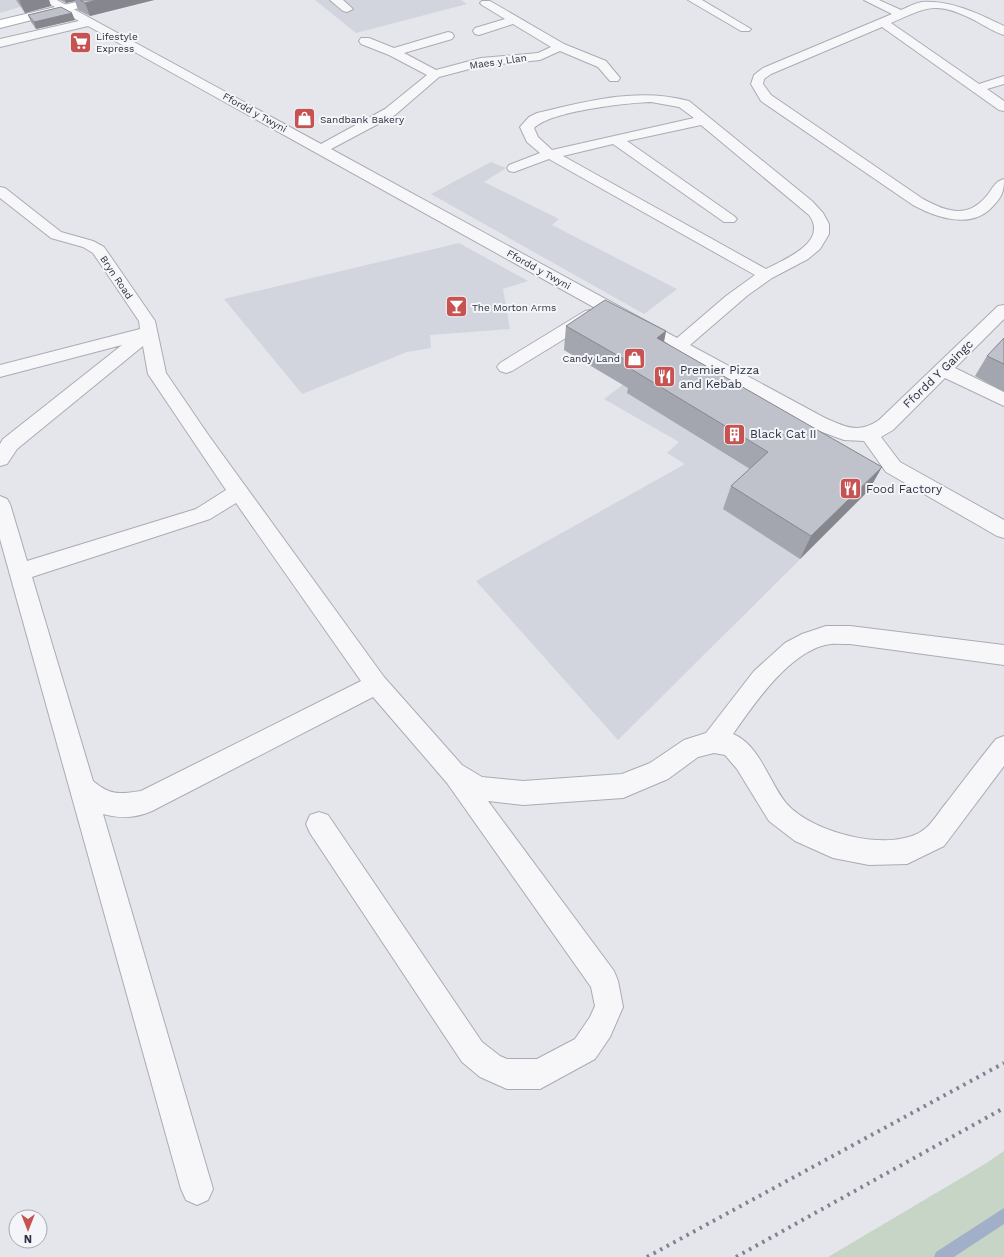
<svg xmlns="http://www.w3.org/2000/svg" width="1004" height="1257" font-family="'Work Sans',sans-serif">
<rect width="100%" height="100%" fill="#e4e6eb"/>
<g fill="#d2d5dd">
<polygon points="0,0 23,0 23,6 0,13"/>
<polygon points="315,0 461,0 467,4 356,33"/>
<polygon points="491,162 506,168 484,182 559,219 552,225 677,289 644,314 431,194"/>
<polygon points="459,243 528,281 503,289 510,329 430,335 431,348 407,352 302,394 224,299"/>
<polygon points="661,356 876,484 618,740 476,581 685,464 667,453 679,442 604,399"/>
</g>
<polygon fill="#c7d5c6" points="1004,1151 1004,1257 828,1257 985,1164"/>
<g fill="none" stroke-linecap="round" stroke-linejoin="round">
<polygon fill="#a2afc9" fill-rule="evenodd" points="1004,1208 1004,1224 954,1257 934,1257 936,1252"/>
<defs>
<g id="minor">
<path d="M43,0H57L321,144L385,109L427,75L389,55L361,44L359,41L361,38H369L394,48L448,32L452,33L454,36L452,39L404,53L436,70L481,58L538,53L551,47L513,24L479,35L475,34L473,31L475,28L505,19L482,5L480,3L482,1H490L564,44L606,61L620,78L618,81H610L598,67L560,51L540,60L481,66L439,77L395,115L331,149L677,338L726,296L755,275L549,159L514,172L509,171L507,168L509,165L540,153L527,142L520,127L529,117L537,113C587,101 638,87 689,101L812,201L823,213L829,224V234L820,249L808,259L772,278L748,295L690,345L825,418C846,427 858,434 879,420L998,306L1004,305V319L955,368L1004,392V406L945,378L893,430L881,437L900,462L1004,520V538L997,536L886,472L864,441L844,440L811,428L88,26L0,47V39L79,21ZM651,102L679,107L694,118L552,150L538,137L534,128C551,111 626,103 651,102ZM701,125L809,215C829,242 785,259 766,269L563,156L613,144L724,222H734L737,219L734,216L627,141Z"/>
<polygon points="330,0 343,0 353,9 347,12 343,11"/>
<polygon points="688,0 702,0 751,29 749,31 741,31"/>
<path d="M864,0H879L901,10C908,7 915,3 922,2C951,0 979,14 1004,26V35C994,32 985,26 976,21C937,1 929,6 891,23L979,84L1004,76V84L987,89L1004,101V111L999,110L882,27L771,74L764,79L763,84L771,95L923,199C949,213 969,219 989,193C993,187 996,181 1004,179C1004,191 1002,197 993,206C972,230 937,218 913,205L761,101L751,84L754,75L763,68L892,14Z"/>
<path d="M0,187L5,188L61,232L93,241L104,247L155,321L166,373L209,436L384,677L462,765L482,777L523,781L622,774L650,763L684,740L706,733L754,671L785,643L802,634L826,626H850L1004,645V665L850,644C842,644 833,643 825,645C788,654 754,704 733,734C759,744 769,782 786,803C811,833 895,855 926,828C934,821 940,810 947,802C963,781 979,760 996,739L1004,736V766L944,846L907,864L869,865L833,858L795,841L769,821L737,769L725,755L714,753L698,757L668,779L623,798L523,805L488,801L614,971L618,981L623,1007L610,1037L595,1059L540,1089H507L480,1077L462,1062L310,833L306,824L310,815L319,812L328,815L482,1042L500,1056L507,1059H537L575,1039L590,1017L595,1006L591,987L447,783L373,697L152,811C136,818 120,819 103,814L213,1189L208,1200L197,1205L186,1200L181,1189L0,539V496L7,499L10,504L27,561L196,509L226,490L148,374L143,346L17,449L7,464L0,466V444L3,439L122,345L0,377V365L140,329L139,321L93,253L83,247L51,238L0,198ZM236,503L361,681L141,791C119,794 111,796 93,781L32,577L210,519Z"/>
<polygon points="591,310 597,311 599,315 597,319 512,371 506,373 500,371 497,367 500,363 585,311"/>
</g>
<polygon id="major" points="85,0 105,0 103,2 0,28 0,20"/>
</defs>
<use href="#minor" stroke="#a9acb5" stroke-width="2"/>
<use href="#major" stroke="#a4a9b6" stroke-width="2"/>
<use href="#minor" fill="#f7f7f9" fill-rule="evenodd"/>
<use href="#major" fill="#fff" fill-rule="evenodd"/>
<g stroke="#7e8394" stroke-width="4" stroke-dasharray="2.5 5" stroke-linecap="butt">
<polyline points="647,1257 1004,1063"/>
<polyline points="736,1257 1004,1108"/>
</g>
</g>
<g fill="#a4a6af">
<polygon points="16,0 49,0 51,6 25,13"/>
<polygon points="60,0 154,0 90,16 78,10 75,1 66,3"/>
<polygon points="28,15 75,20 36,29 31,22"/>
<polygon points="566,326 666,331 664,341 869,490 800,559 723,509 731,486 750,469 627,393 628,388 564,350"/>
<polygon points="1004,338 1004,392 975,376 987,356"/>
</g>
<g fill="#86878e">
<polygon points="19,0 49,0 51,6 25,13"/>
<polygon points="65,0 75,0 75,1 66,3"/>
<polygon points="97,0 154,0 90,16 85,3"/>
<polygon points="72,13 75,20 36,29 34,22"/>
<polygon points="666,331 661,356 657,338"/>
<polygon points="882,467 869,490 800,559 811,536"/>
</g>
<g fill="#bfc1cb" stroke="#86878e">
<polygon points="80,0 97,0 85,3"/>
<polygon points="61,7 72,13 34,22 28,15"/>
<polygon points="605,300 666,331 657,338 882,467 811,536 731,486 768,452 631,369 636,366 566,326"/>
<polygon points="1004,338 1004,364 987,356"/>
</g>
<defs>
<symbol id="supermarket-square" viewBox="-11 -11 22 22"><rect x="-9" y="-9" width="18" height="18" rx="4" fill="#c75252" stroke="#f4f5f8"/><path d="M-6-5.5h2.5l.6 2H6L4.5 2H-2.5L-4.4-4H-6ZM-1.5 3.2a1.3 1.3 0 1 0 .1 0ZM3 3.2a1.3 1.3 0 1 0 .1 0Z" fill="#fff"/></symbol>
<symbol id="shop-square" viewBox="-11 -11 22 22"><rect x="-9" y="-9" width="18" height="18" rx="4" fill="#c75252" stroke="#f4f5f8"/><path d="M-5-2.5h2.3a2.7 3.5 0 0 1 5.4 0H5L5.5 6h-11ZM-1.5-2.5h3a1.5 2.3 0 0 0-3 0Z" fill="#fff"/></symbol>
<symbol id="bar-square" viewBox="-11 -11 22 22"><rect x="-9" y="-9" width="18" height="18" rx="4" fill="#c75252" stroke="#f4f5f8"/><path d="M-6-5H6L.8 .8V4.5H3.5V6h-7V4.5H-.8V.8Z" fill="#fff"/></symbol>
<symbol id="restaurant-square" viewBox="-11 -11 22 22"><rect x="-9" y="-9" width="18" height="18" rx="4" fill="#c75252" stroke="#f4f5f8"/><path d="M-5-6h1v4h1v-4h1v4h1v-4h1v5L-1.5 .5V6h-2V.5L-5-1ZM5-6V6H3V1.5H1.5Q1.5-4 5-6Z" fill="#fff"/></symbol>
<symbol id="building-square" viewBox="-11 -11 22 22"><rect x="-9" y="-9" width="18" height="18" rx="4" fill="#c75252" stroke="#f4f5f8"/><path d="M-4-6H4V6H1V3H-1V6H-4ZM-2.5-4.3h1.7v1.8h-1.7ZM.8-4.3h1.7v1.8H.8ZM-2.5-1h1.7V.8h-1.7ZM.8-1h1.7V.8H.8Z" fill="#fff"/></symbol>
</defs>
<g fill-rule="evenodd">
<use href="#supermarket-square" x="68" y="30" width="25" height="25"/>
<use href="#shop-square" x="292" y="106" width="25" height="25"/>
<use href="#bar-square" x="444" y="294" width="25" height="25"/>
<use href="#shop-square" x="622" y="346" width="25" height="25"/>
<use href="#restaurant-square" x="652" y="364" width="25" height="25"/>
<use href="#building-square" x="722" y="422" width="25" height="25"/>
<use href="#restaurant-square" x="838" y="476" width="25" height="25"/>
</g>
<g text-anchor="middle" stroke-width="4" stroke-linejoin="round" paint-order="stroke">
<g font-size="10" fill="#2c3143" stroke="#f4f5f8" text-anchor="start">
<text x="96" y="40">Lifestyle<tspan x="96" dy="12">Express</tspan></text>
<text x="320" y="123">Sandbank Bakery</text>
<text x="472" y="311">The Morton Arms</text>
<text x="620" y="362" text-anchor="end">Candy Land</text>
</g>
<g font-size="10" fill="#2c3143" stroke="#f4f5f8">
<text transform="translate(498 61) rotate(-8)" y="4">Maes y Llan</text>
<text transform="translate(255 112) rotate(29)" y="4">Ffordd y Twyni</text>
<text transform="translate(539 269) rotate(29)" y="4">Ffordd y Twyni</text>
<text transform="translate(117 277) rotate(56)" y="4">Bryn Road</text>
</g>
<g font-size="12" fill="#2c3143" stroke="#f4f5f8" text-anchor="start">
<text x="680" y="374">Premier Pizza<tspan x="680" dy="14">and Kebab</tspan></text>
<text x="750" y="438">Black Cat II</text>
<text x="866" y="493">Food Factory</text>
</g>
<g font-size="12" fill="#2c3143" stroke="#f4f5f8">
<text transform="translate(938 374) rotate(-44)" y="4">Ffordd Y Gaingc</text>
</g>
</g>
<g transform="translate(28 1229) rotate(180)"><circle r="19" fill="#f4f5f8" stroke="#a4a7b0"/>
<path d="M0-3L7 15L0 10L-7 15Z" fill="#c75252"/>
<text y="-6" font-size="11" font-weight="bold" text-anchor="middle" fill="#2c3143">N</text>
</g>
</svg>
